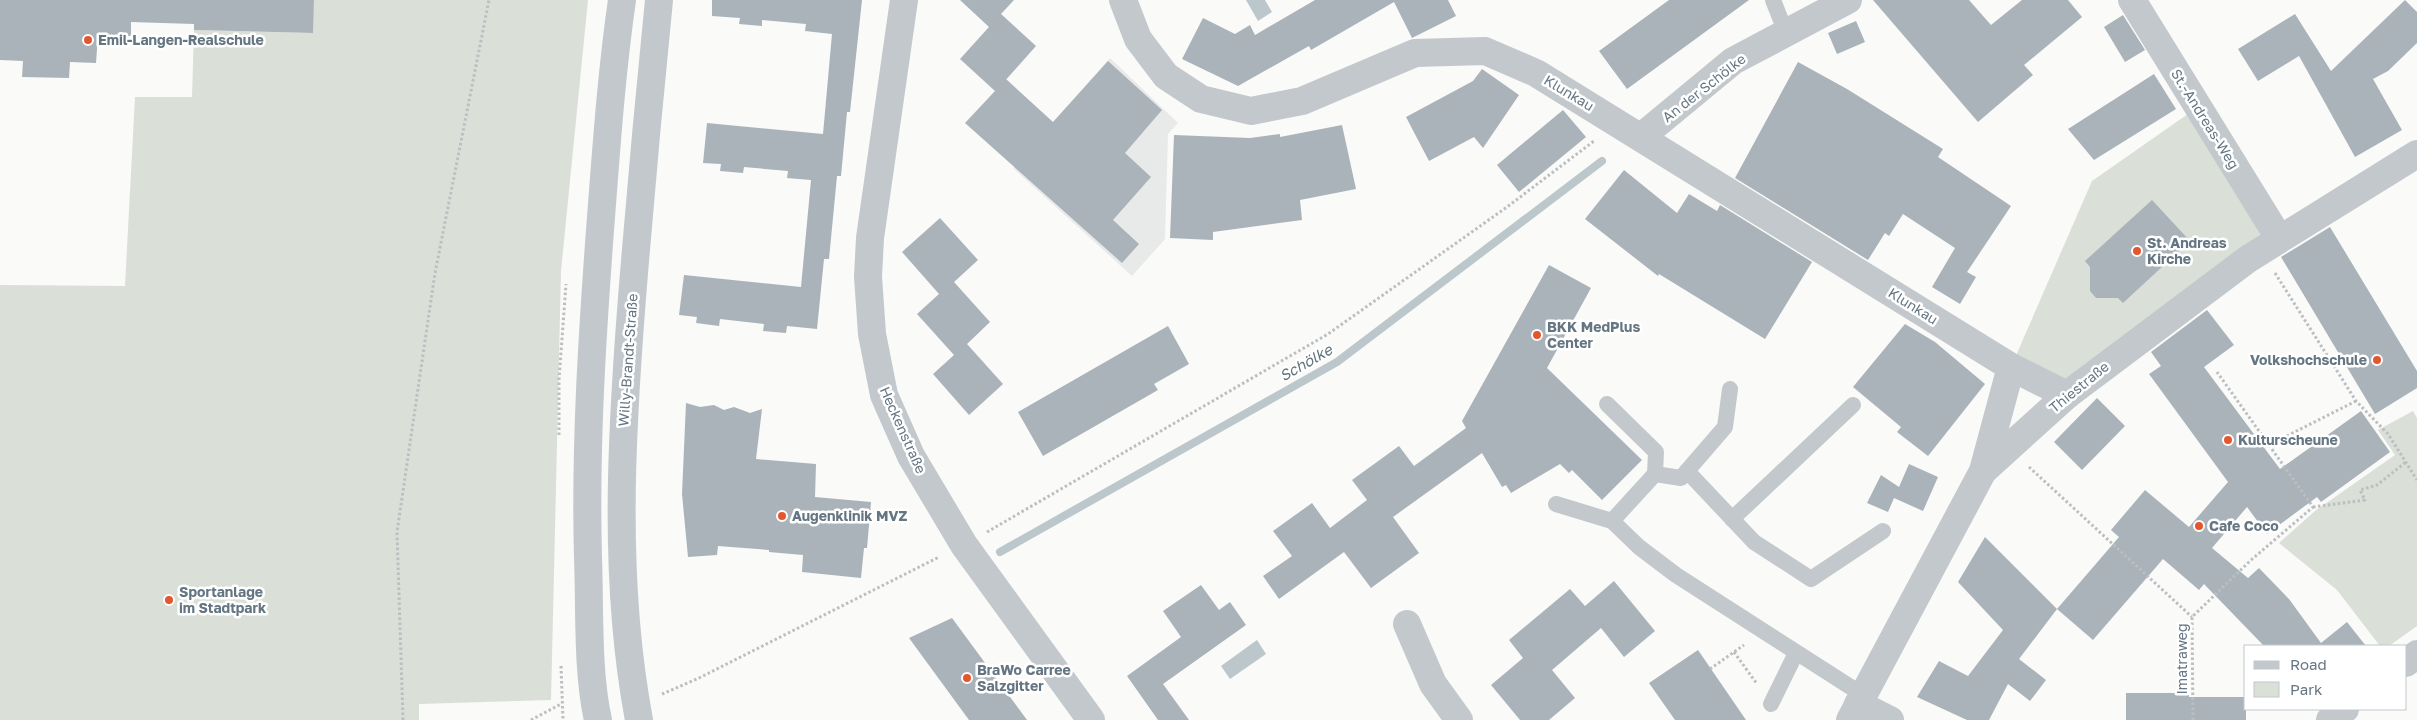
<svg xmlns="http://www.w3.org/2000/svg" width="2417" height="720" font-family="'Golos Text',sans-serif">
<rect width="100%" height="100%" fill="#fafaf8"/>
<polygon fill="#e8e9e9" points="1110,58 1178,123 1168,134 1165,239 1132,276 1013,168"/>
<g fill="#dadfd7">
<polygon points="314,0 588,0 561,271 551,700 419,704 419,720 0,720 0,285 125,286 135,97 192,97 194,30 312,33"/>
<polygon points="2198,107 2279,238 2067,395 2011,367 2092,181"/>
<polygon points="2413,411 2417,418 2417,626 2389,646 2380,646 2337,590 2279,543 2315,511 2395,455 2378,430"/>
</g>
<g fill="#bbc7cb">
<polygon points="1246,0 1265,0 1272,12 1258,21"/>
<polygon points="1257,640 1266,654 1230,679 1221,666"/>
</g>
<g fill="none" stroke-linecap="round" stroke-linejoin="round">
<polyline stroke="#bbc7cb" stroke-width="8" points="1000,552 1337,362 1602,161"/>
</g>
<g fill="#aab3b9">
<polygon points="0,0 314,0 313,33 194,30 194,24 131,22 131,36 98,35 96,63 70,62 69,78 22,77 23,61 0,60"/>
<polygon points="712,0 862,0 850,112 847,112 841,176 837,176 829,259 824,259 817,329 787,326 786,333 763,331 764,324 720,319 719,326 696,323 697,317 679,315 684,275 801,287 811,180 787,178 788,171 744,167 743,173 720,171 721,164 703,163 707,123 823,134 832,34 805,31 806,24 762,20 762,26 739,24 740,18 712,16"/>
<polygon points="960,0 1014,0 1001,14 1036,46 1003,83 1006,79 1053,122 1108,61 1162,110 1125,153 1151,177 1113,220 1139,244 1122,263 965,123 995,91 960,59 989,27"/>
<polygon points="1315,0 1448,0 1456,16 1412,38 1394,2 1311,50 1309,46 1238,86 1182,59 1203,18 1235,34 1250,25 1255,35"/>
<polygon points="1669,0 1749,0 1627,89 1599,51"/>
<polygon points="1873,0 1969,0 1991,25 2022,0 2068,0 2082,17 2024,65 2033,75 1978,122"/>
<polygon points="2405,0 2417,12 2417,43 2388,71 2373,79 2402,130 2355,157 2299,56 2258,81 2238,49 2295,14 2331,71"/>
<polygon points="2123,15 2145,50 2125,62 2104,27"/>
<polygon points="1856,21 1865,42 1837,54 1828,33"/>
<polygon points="1798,62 1847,89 1943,149 1938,157 2011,206 1967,272 1976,277 1960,304 1932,287 1955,248 1903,214 1889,236 1885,233 1868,260 1735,178"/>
<polygon points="1482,69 1519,95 1483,148 1474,137 1429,161 1406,117 1473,81"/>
<polygon points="2154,74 2176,109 2094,160 2068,129"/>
<polygon points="1563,110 1586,137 1519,192 1497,165"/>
<polygon points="1342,125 1356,189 1300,200 1302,220 1213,232 1213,240 1170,238 1174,135 1250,138 1280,134 1280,137"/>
<polygon points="1624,170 1677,213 1689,194 1717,211 1720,205 1812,262 1765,339 1659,274 1658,276 1585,219"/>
<polygon points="2152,200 2190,241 2123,303 2118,298 2096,298 2090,291 2090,267 2085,261"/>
<polygon points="940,218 978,260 954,282 990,322 967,344 1003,384 969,415 933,374 954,355 917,314 939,294 902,252"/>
<polygon points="2330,227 2417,371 2417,388 2375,414 2281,257"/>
<polygon points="1549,265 1591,288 1547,368 1642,460 1602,500 1572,470 1569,473 1560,464 1511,493 1506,485 1502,487 1482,453 1393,517 1419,553 1371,588 1344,552 1279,599 1263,576 1292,556 1273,531 1312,503 1330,528 1367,500 1352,480 1399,446 1414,466 1466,428 1462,421"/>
<polygon points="2207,310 2234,345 2204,367 2280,469 2361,411 2390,452 2321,502 2317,497 2267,534 2247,507 2212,548 2248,578 2259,568 2289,599 2321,643 2347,622 2366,646 2264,646 2204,584 2199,590 2163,559 2093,640 2057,609 2119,537 2111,530 2145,490 2189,527 2228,482 2149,374 2161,366 2151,352"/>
<polygon points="1905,324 1935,342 1985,384 1928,456 1897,432 1901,427 1853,387"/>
<polygon points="1168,326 1189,364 1154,384 1158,390 1043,456 1018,412"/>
<polygon points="2097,398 2125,426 2082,470 2054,442"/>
<polygon points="686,403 700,407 714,405 724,410 734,407 750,413 762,409 756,459 816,464 815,497 871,502 867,548 864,548 861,578 802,572 803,555 769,552 769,550 718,546 717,555 688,557 682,494"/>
<polygon points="1909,464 1938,477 1923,511 1894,498 1888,512 1867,503 1881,475 1899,487"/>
<polygon points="1985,537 2057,609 2019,659 2046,680 2030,701 2008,684 1989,720 1967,720 1917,697 1939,661 1968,676 2003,630 1958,582"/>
<polygon points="1614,581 1655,631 1624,657 1601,628 1552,670 1575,698 1549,720 1520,720 1491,685 1523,658 1509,640 1570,589 1585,606"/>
<polygon points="1201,585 1219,610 1230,602 1246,625 1163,684 1189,720 1158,720 1127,676 1181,637 1163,611"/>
<polygon points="952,618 1027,720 969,720 909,638"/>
<polygon points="1698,650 1746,720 1675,720 1649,683"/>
<polygon points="2126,693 2189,693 2189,697 2246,697 2246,720 2126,720"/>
</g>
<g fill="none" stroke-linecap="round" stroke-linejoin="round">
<g stroke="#bbbfc2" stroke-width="3" stroke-dasharray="2.5 2.5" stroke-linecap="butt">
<polyline points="2275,273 2356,401 2388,434 2417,480"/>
<polyline points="559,435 559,380 566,284"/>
<polyline points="2269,445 2356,401"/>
<polyline points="2029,467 2192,617"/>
<polyline points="2313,507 2365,500 2360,490 2377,485 2406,462"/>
<polyline points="987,532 1328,334 1507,207 1594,141"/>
<polyline points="1734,652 1757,684"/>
<polyline points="561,666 563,720"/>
<polyline points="1710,669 1744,645"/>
<polyline points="662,694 699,678 939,557"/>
<polyline points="403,720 397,532 435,273 489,0"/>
<polyline points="531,720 561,704"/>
<polyline points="2193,720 2192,617 2250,561 2313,507 2217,372"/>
</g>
<g stroke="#c3c8cc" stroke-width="16">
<polyline points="1773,0 1786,33"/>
<polyline points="1607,404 1656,452 1655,474"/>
<polyline points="1687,471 1754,542 1811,579 1883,531"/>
<polyline points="1556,504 1612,521 1639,547 1676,575 1863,695"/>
<polyline points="1732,519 1853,405"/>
<polyline points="1612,521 1655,474 1681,478 1687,471 1725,427 1730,389"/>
<polyline points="1771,704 1796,653"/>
</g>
<g stroke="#c3c8cc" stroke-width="28">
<polyline points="904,0 870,238 868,277 872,334 884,395 911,456 964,545 1091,720"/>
<polyline points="1123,0 1138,39 1166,76 1201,99 1251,111 1302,101 1415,53 1485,51 1536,73 2011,367 2067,395"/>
<polyline points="2132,0 2279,238"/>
<polyline points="1641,137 1733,61 1848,0"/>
<polyline points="1983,471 2011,367"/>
<polyline points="1407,624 1433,684 1459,720"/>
<polyline points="2406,663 2417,654"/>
<polyline points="1858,704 1890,720"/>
<polyline points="1850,720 1983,471 2067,395 2248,259 2417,154"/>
<polyline points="2330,720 2345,709"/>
</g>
<g stroke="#c3c8cc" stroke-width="28">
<path d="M598,720C587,671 590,609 588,558C585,448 592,339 600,230C606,153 611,76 622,0"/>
<path d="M639,720C613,582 621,437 632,298C640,198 649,99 659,0"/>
</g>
</g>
<g fill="#e4572e" stroke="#fff" stroke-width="2">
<circle cx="88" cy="40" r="5"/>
<circle cx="2137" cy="251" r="5"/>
<circle cx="1537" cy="335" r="5"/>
<circle cx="2377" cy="360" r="5"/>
<circle cx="2228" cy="440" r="5"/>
<circle cx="782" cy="516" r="5"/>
<circle cx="2199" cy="526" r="5"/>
<circle cx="169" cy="600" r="5"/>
<circle cx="967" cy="678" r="5"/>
</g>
<g text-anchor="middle" stroke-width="5" stroke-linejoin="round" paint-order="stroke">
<g font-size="14" font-weight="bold" fill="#657683" stroke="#fff" text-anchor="start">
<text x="98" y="45">Emil-Langen-Realschule</text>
<text x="2147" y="248">St. Andreas<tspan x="2147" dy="16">Kirche</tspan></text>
<text x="1547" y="332">BKK MedPlus<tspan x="1547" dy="16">Center</tspan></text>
<text x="2367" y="365" text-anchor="end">Volkshochschule</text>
<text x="2238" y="445">Kulturscheune</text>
<text x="792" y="521">Augenklinik MVZ</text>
<text x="2209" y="531">Cafe Coco</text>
<text x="179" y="597">Sportanlage<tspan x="179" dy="16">im Stadtpark</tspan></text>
<text x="977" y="675">BraWo Carree<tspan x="977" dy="16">Salzgitter</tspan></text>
</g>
<g font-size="14" fill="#657683" stroke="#fff">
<text transform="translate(1704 88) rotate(-38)" y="5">An der Schölke</text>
<text transform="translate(1569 93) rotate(31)" y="5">Klunkau</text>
<text transform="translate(2205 119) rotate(58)" y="5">St.-Andreas-Weg</text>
<text transform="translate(1913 306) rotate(32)" y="5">Klunkau</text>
<text transform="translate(628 360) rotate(-86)" y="5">Willy-Brandt-Straße</text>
<text transform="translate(2079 387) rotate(-39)" y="5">Thiestraße</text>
<text transform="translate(903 430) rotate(66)" y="5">Heckenstraße</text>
<text transform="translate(2182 659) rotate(-90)" y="5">Imatraweg</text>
</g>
<g font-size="15" font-style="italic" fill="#60757c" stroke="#fff">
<text transform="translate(1306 363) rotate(-30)" y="5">Schölke</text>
</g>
</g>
<rect x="2244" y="645" width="162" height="65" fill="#ffffff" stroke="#c1c8cd"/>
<rect x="2254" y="661" width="25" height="8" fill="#c3c8cc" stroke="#c1c8cd"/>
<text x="2290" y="670" font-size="15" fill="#657683">Road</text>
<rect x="2254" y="682" width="25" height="15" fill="#dadfd7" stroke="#c1c8cd"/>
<text x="2290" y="695" font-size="15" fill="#657683">Park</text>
</svg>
